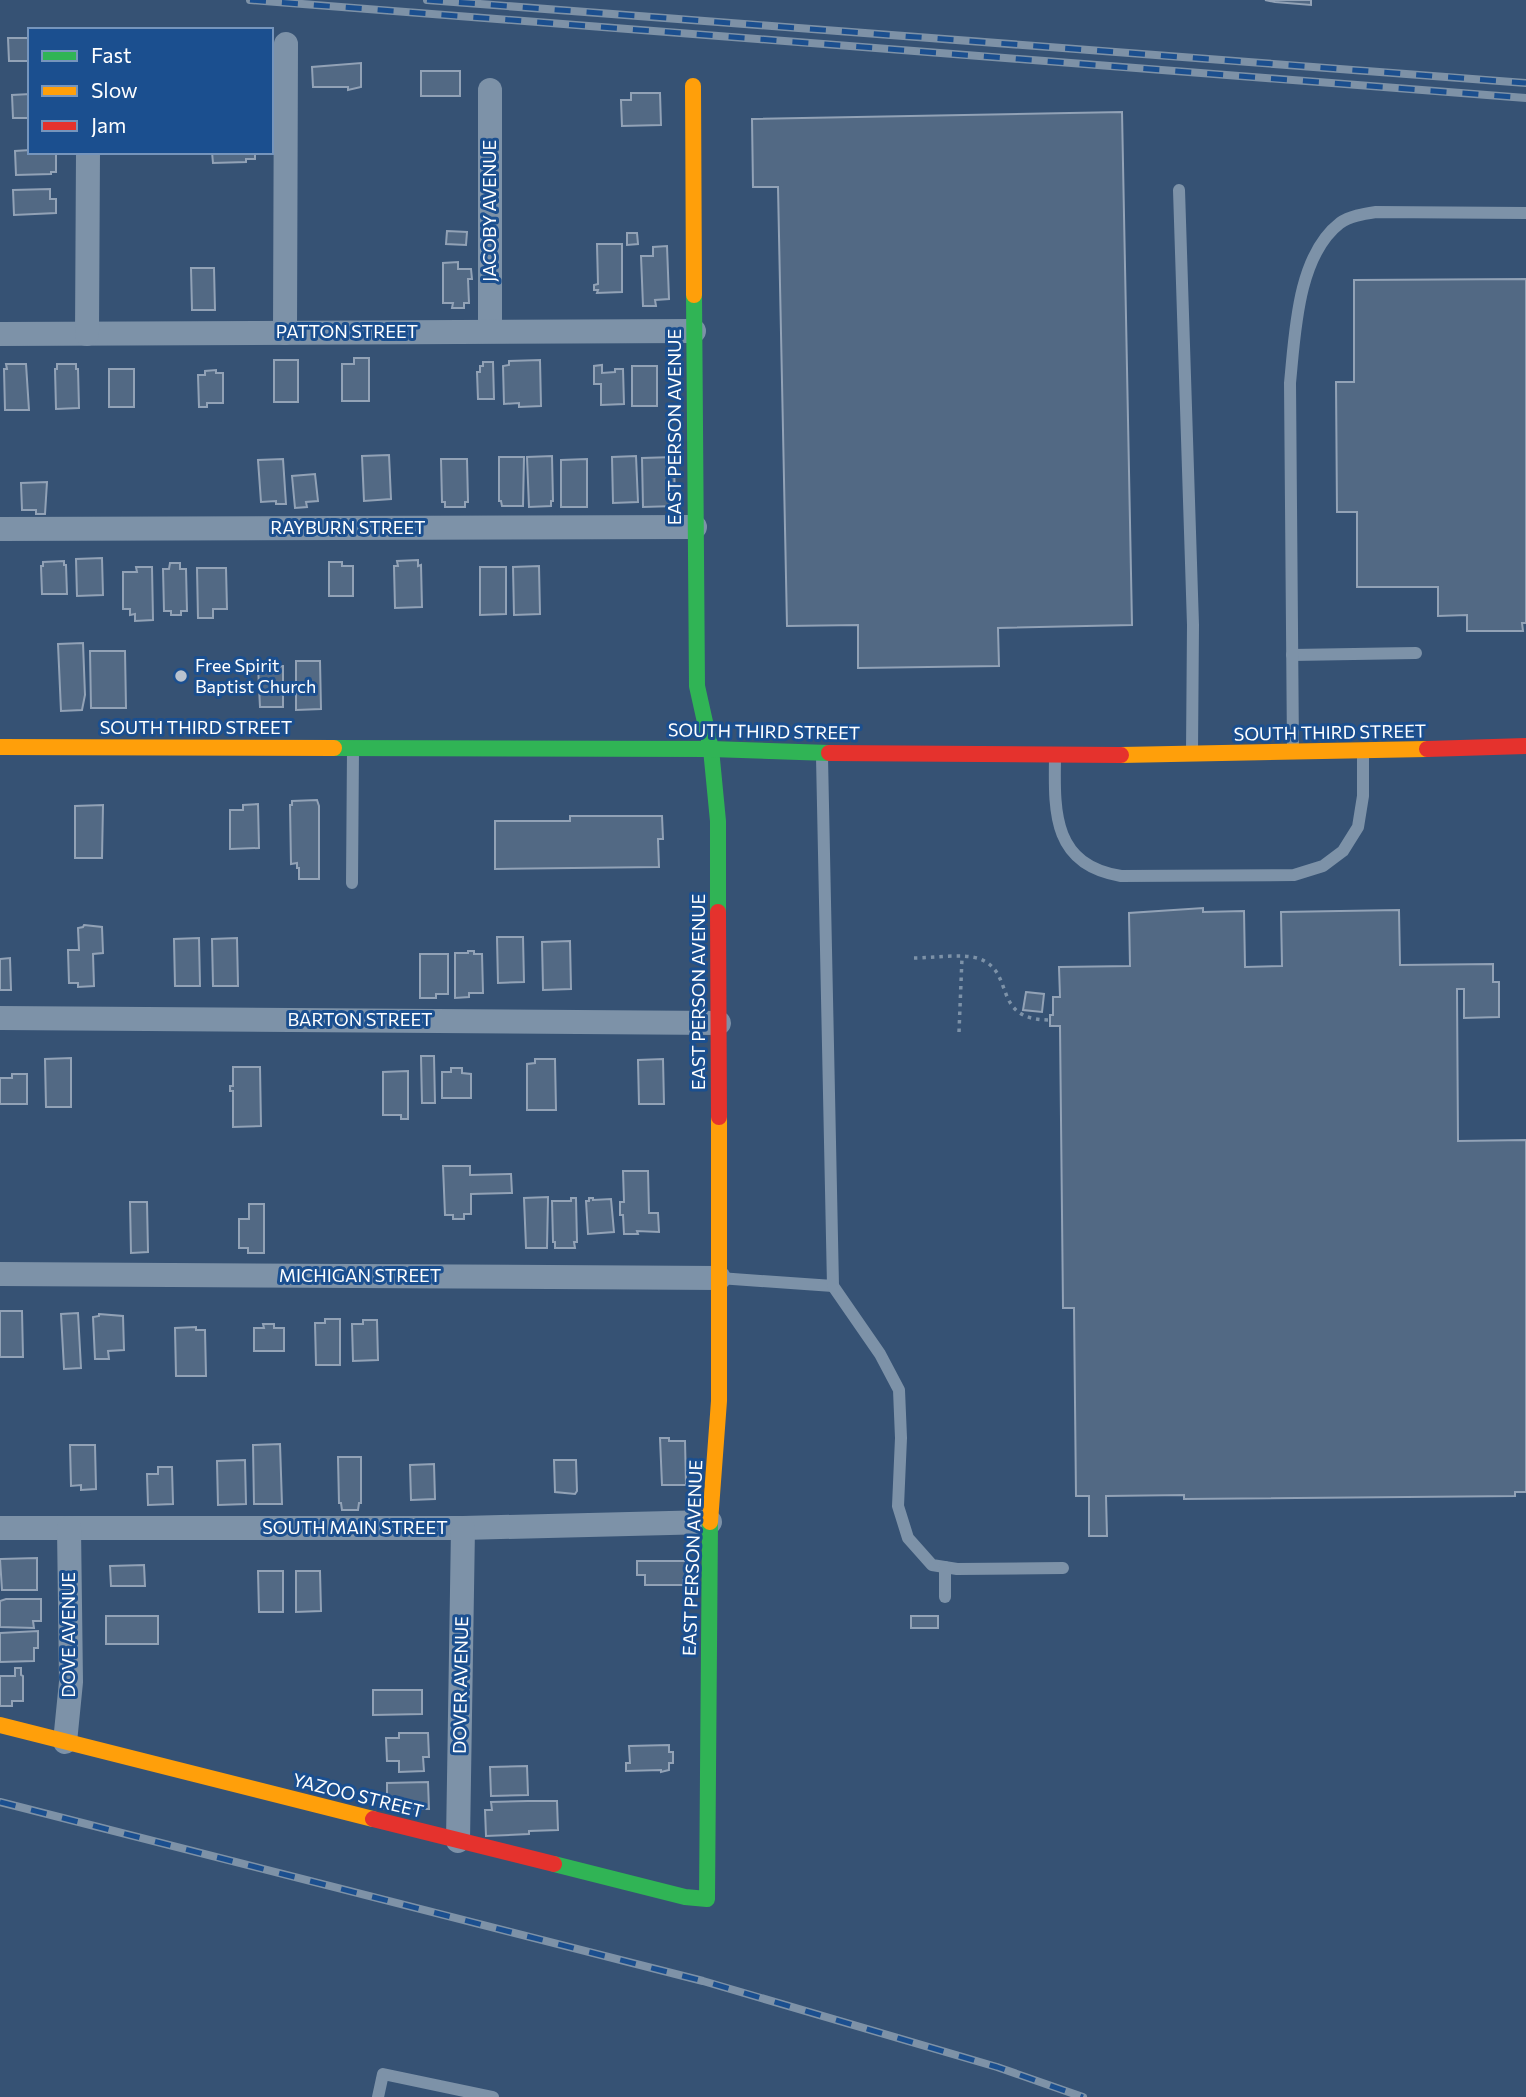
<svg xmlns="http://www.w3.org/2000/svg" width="1526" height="2097" font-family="Commissioner,sans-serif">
<rect width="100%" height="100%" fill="#365274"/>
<g fill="#526984" stroke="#92a2b6" stroke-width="2">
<polygon points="1265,0 1311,0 1311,5 1275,2"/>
<polygon points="8,38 30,38 30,61 9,61"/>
<polygon points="361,63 361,87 348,90 348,87 313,87 312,67"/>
<rect x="421" y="71" width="39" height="25"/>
<polygon points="631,93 660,93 661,125 622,126 621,100 631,100"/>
<polygon points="30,94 30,118 13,118 12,95"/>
<polygon points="1122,112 1132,625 998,628 999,666 858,668 858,625 787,626 778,187 753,187 752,119"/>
<polygon points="30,150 30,152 56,152 56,172 51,172 51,174 16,175 15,151"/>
<polygon points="212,152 255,152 255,159 246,159 246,162 213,163"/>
<polygon points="50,189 50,199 56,199 56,213 14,215 13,190"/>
<polygon points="447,231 467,232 466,245 446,244"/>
<polygon points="627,233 637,233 638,244 627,245"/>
<polygon points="597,244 622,244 622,292 597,293 598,290 594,290 594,285 598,284"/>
<polygon points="667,246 669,299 655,300 656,306 643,306 641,256 653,256 653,247"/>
<polygon points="458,262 458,269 471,269 472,279 468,279 469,303 464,303 464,308 452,308 453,303 443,303 443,263"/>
<polygon points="191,268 214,268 215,310 192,310"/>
<polygon points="1526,279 1526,623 1522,623 1523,631 1467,631 1467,615 1438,616 1438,587 1357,587 1357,512 1337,512 1336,382 1354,382 1354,280"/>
<polygon points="354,358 369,358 369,401 342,401 342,364 354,364"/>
<rect x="274" y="360" width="24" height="42"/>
<polygon points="540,360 541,406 519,407 519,403 504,404 503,366 509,365 509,361"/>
<polygon points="483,362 493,362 494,399 478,399 477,372 480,372 480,366 483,366"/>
<polygon points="6,364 26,364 29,410 5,410 4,369 7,369"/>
<polygon points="57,364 76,364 76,369 78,369 79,408 56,409 55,369 57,369"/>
<polygon points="602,365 602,373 615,372 615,369 623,369 624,404 601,405 601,384 594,384 594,366"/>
<rect x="632" y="366" width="25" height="40"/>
<rect x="109" y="369" width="25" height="38"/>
<polygon points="216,370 216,373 223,373 223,403 207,403 207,407 199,407 198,375 205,375 205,371"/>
<polygon points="389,455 391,499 364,501 362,456"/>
<polygon points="552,456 553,501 551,501 551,506 529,507 527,457"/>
<polygon points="636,456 638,502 613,503 612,457"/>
<polygon points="499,457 524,457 523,506 502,506 501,501 499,501"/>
<polygon points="674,457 675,506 643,507 642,458"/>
<polygon points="283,459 286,504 276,504 276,501 261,502 258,460"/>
<polygon points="441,459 467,459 468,502 465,502 465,507 445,507 445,502 442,502"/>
<polygon points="587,459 587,507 561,507 561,460"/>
<polygon points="315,474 318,501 306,502 307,507 295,508 292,476"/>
<polygon points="47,482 45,514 36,514 36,510 22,510 21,483"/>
<polygon points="102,558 103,595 77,596 76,559"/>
<polygon points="418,560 418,566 421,565 422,607 395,608 394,566 398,566 397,561"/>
<polygon points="64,561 64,565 66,565 67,594 42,594 41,566 43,566 43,562"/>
<polygon points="329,562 342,562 342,566 353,566 353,596 329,596"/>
<polygon points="170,563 180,563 180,569 186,569 187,611 181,611 181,615 171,615 171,611 164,611 163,569 169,569"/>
<polygon points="539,566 540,614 514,615 513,567"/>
<polygon points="136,567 152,567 153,620 135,621 135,614 130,615 130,609 123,609 123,572 137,572"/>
<polygon points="480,567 506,567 506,614 480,615"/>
<polygon points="197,568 226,568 227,609 213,609 213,618 198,618"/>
<polygon points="83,643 85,695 82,710 61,711 58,644"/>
<polygon points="90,651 125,651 126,708 91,708"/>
<polygon points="296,661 320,661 321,709 296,710"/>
<polygon points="283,666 283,707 260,707 258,667"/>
<polygon points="317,800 319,806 319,879 299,879 299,868 297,868 297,863 291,864 290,805 292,805 292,801"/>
<polygon points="258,804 259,848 230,849 230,810 243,810 243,805"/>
<polygon points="103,805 102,858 75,858 75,806"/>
<polygon points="570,816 662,816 663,839 658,839 659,867 495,869 495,821 570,821"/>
<polygon points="1203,908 1203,912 1244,911 1245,967 1282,966 1281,912 1399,910 1400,965 1493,964 1493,982 1499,982 1499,1017 1464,1018 1464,989 1457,989 1458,1141 1526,1140 1526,1492 1515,1492 1515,1496 1184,1499 1184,1495 1106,1496 1107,1536 1089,1536 1089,1496 1076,1496 1074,1308 1063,1308 1060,1026 1050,1026 1050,1015 1053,1015 1053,997 1060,997 1059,967 1130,966 1129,913"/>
<polygon points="84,925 102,927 103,953 93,954 94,986 78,987 78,983 69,983 68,950 79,950 78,928 83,927"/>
<polygon points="497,937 523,937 524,982 498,983"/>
<polygon points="199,938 200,986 175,986 174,939"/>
<polygon points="237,938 238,986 213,986 212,939"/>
<polygon points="570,941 571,989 543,990 542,942"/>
<polygon points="468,951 474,951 474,954 482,954 483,993 469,993 469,997 455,998 455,953 468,953"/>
<polygon points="420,954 448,954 448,994 436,994 436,998 420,998"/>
<polygon points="10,958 11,990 0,990 0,959"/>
<polygon points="1026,992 1044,994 1042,1012 1023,1010"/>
<polygon points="421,1056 434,1056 435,1103 422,1103"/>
<polygon points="71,1058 71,1107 46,1107 45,1059"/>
<polygon points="535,1059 555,1059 556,1110 527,1110 527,1064 535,1063"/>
<polygon points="663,1059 664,1104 639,1104 638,1060"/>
<polygon points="233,1067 260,1067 261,1126 233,1127 233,1091 230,1091 230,1086 233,1086"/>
<polygon points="451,1068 462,1068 462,1073 471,1074 471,1098 442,1098 442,1072 451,1072"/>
<polygon points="408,1071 408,1119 401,1119 401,1115 383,1115 383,1072"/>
<polygon points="12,1074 27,1074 27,1104 0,1104 0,1078 12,1078"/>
<polygon points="443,1166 470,1166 470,1175 511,1174 512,1193 471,1194 471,1214 464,1214 464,1219 453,1219 453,1215 445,1215"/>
<polygon points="623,1171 648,1171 649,1213 658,1213 659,1232 637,1231 638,1234 624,1234 623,1215 620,1215 620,1202 624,1202"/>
<polygon points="548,1197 547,1248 526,1248 524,1198"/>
<polygon points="571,1198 576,1198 577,1242 574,1242 575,1248 555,1248 555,1242 553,1242 552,1201 571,1201"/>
<polygon points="589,1198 593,1198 593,1200 611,1199 614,1232 588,1234 586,1201 589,1201"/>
<polygon points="130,1202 147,1202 148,1252 131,1253"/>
<polygon points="249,1204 264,1204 264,1253 248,1253 248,1248 239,1248 239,1219 249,1219"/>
<polygon points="0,1311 22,1311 23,1357 0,1357"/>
<polygon points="78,1313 81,1368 64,1369 61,1314"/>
<polygon points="99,1314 123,1316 124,1350 108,1351 109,1359 95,1359 93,1317 99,1316"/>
<polygon points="325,1319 340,1319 340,1365 316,1365 315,1323 325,1323"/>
<polygon points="363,1320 377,1320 378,1360 353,1361 352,1324 363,1324"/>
<polygon points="263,1324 274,1324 274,1328 284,1328 284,1351 254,1351 254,1328 264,1328"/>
<polygon points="196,1327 196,1330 205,1330 206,1376 176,1376 175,1328"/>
<polygon points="660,1438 669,1438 669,1441 685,1441 686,1485 662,1485"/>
<polygon points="280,1444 282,1504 254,1504 253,1445"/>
<polygon points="70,1445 95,1445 96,1489 81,1490 81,1485 71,1486"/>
<polygon points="338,1457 361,1457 361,1503 359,1503 358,1510 342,1510 341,1503 339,1503"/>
<polygon points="245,1460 246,1504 218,1505 217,1461"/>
<polygon points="554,1460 576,1460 577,1491 575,1494 555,1492"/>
<polygon points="434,1464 435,1499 411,1500 410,1465"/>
<polygon points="158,1467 172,1467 173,1504 148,1505 147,1474 158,1474"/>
<polygon points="37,1558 37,1590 2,1590 0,1559"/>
<polygon points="637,1561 688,1561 688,1580 683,1580 683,1585 645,1585 645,1575 637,1575"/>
<polygon points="144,1565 145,1586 111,1586 110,1566"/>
<polygon points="258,1571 283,1571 283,1612 259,1612"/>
<polygon points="296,1571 320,1571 321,1611 296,1612"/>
<polygon points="6,1599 41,1599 41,1621 33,1621 34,1628 0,1627 0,1601"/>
<rect x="106" y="1616" width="52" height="28"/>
<rect x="911" y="1616" width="27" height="12"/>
<polygon points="38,1631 38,1648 34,1648 34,1661 0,1662 0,1633"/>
<polygon points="15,1668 21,1668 21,1675 23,1676 23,1701 12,1701 12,1706 0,1706 0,1676 15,1676"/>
<polygon points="373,1690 422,1690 422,1714 373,1715"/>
<polygon points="399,1733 428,1733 429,1757 423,1757 424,1771 399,1772 399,1761 387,1761 386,1738 399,1738"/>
<polygon points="669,1745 669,1752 673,1752 673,1763 669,1763 669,1770 661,1772 661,1770 626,1771 626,1763 630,1763 629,1746"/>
<polygon points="527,1766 528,1795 491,1796 490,1767"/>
<polygon points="428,1782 429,1809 384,1809 384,1800 387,1800 387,1783"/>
<polygon points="528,1801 557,1801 558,1830 529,1831 529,1834 486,1836 485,1810 492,1810 491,1802"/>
</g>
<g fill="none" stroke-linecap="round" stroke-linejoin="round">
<g stroke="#7d92a8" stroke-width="3.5" stroke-dasharray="3.5 5" stroke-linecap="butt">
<path d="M914,958C932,958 964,953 980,959C1016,973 991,1019 1048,1020"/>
<polyline points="959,1032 962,958"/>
</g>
<g stroke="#7d92a8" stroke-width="12">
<polyline points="1179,190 1193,625 1192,751"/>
<polyline points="1292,655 1416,653"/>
<path d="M1293,750L1290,383C1295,334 1297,256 1340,223C1350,216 1363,214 1376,212L1526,213"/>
<path d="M1055,759C1054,815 1054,865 1121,876L1294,875L1323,866L1343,851L1358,827L1363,796V755"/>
<polyline points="352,883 353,750"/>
<polyline points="719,1278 833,1286 822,757"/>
<polyline points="833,1286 880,1354 899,1390 901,1438 898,1506 908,1538 932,1565 957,1569 1063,1568"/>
<polyline points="945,1597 945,1567"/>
<polyline points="378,2097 383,2074 493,2097"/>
</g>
<g stroke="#7d92a8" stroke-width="24">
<polyline points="490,331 490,90"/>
<polyline points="285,333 286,44"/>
<polyline points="0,334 694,331"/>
<polyline points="87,334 88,152"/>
<polyline points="0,529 695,527"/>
<polyline points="0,1018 719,1023"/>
<polyline points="0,1274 719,1278"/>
<polyline points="0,1528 463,1528 710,1522"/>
<polyline points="65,1742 71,1682 69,1528"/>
<polyline points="458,1841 463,1528"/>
</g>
<g stroke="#30b455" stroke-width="16">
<polyline points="694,295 697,686 711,749 718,821 718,912"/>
<polyline points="334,748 711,749 829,753"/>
<polyline points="554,1864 685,1897 707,1899 710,1522"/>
</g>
<g stroke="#ff9f0a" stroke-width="16">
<polyline points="693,86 694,295"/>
<polyline points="0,747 334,748"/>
<polyline points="1121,755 1427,749"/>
<polyline points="710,1522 719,1401 719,1117"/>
<polyline points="0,1725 373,1819"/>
</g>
<g stroke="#e5322d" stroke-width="16">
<polyline points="1427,749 1526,746"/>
<polyline points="829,753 1121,755"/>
<polyline points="718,912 719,1117"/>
<polyline points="373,1819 554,1864"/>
</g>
<defs>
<g id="rail">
<polyline points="250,0 1526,98"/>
<polyline points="427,0 1526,83"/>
<polyline points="0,1802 703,1981 997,2067 1083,2097"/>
</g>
</defs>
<use href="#rail" stroke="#7e92a7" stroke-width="8"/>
<use href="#rail" stroke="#1b4f8f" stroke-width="5" stroke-dasharray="16" stroke-linecap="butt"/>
</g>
<circle fill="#b9c2ce" stroke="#1b4f8f" stroke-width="2.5" cx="181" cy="676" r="7"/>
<g text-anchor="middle" stroke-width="6" stroke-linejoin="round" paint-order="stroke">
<g font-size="18" fill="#fff" stroke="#1b4f8f">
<text transform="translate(490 211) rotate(-90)" y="6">JACOBY AVENUE</text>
<text x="347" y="338">PATTON STREET</text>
<text transform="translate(675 427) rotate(-90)" y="6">EAST PERSON AVENUE</text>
<text x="348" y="534">RAYBURN STREET</text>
<text x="196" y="734">SOUTH THIRD STREET</text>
<text transform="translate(764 732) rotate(1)" y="6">SOUTH THIRD STREET</text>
<text transform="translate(1330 733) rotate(-1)" y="6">SOUTH THIRD STREET</text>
<text transform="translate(699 992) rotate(-90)" y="6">EAST PERSON AVENUE</text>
<text x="360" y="1026">BARTON STREET</text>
<text x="360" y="1282">MICHIGAN STREET</text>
<text x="355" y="1534">SOUTH MAIN STREET</text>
<text transform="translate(693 1558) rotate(-88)" y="6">EAST PERSON AVENUE</text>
<text transform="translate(69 1635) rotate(-90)" y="6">DOVE AVENUE</text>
<text transform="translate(461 1685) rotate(-89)" y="6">DOVER AVENUE</text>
<text transform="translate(358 1796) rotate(14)" y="6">YAZOO STREET</text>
</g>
<g font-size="18" fill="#fff" stroke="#1b4f8f" text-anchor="start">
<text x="195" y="672">Free Spirit<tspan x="195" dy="21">Baptist Church</tspan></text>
</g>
</g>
<rect x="28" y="28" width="245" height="126" fill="#1b4f8f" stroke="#7695bc" stroke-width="2"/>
<rect x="42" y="51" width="35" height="10" fill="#30b455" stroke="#7695bc" stroke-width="2"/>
<text x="91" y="63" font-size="21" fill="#ffffff">Fast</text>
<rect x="42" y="86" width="35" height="10" fill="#ff9f0a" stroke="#7695bc" stroke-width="2"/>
<text x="91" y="98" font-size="21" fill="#ffffff">Slow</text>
<rect x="42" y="121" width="35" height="10" fill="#e5322d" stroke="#7695bc" stroke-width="2"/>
<text x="91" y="133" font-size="21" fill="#ffffff">Jam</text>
</svg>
